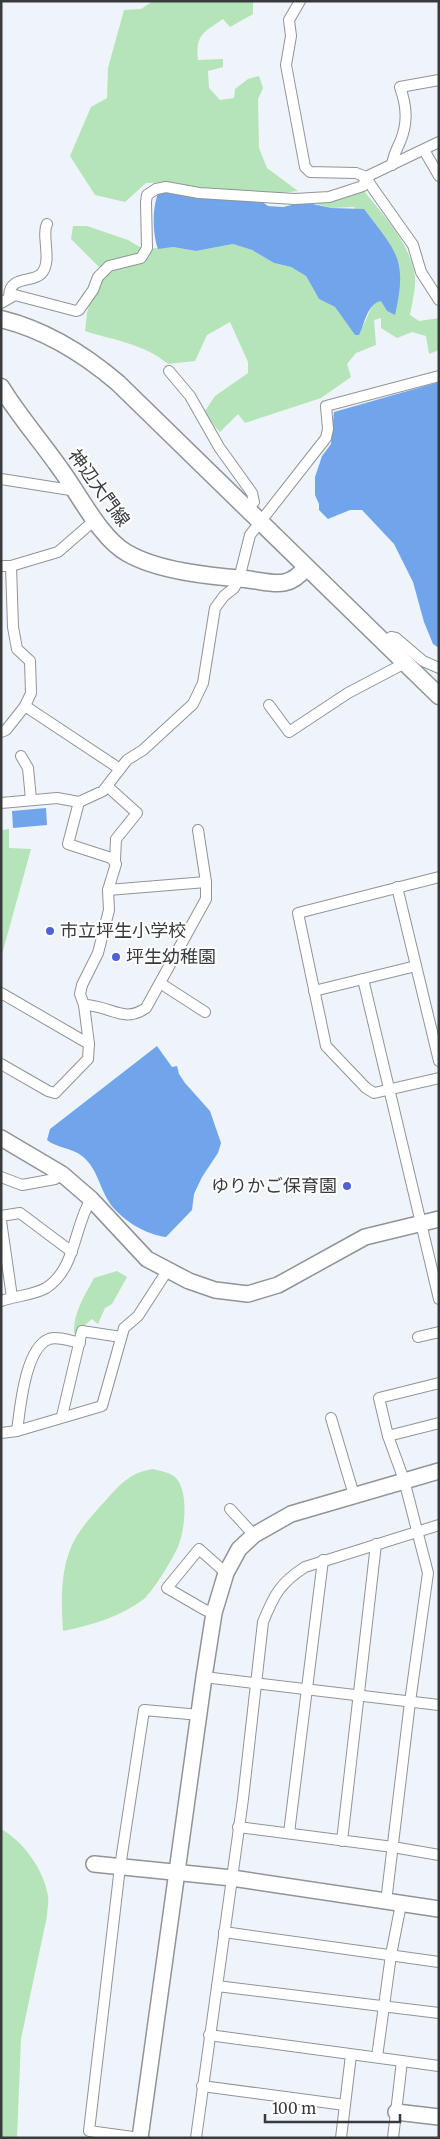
<svg xmlns="http://www.w3.org/2000/svg" width="440" height="2139" font-family="Merriweather,'Noto Sans JP',serif">
<rect width="100%" height="100%" fill="#eff4fa"/>
<g fill="#b4e4b8">
<path d="M153,1H253V14L230,27L223,19C204,32 195,35 198,60L223,59V67L208,71L209,88L220,100L234,98L235,89L248,79L259,76L263,88L258,99L259,148L267,168L298,191L282,193L210,190L172,182L146,183L125,202L95,195L70,156L91,107L107,98L108,68L124,10L141,9Z"/>
<path d="M364,191C385,217 410,243 415,277C416,288 412,303 410,315L419,321L439,318V350L429,354L426,336L412,332L397,338L381,328V318L374,320L376,345L356,353L347,364L351,377L321,398L245,423L238,414L220,432L203,414L215,396L248,373V362L230,322L207,335L195,361L168,364C145,344 113,340 85,331L87,313L97,280L116,261L99,267L71,239L73,226H87L128,240L143,249L173,247L196,251L233,244L252,250L274,263L291,267L306,276L319,299L335,307L355,335C359,331 363,326 365,322C370,312 370,304 381,300L387,311L395,314L354,207L331,208L313,203Z"/>
<polygon points="9,829 9,848 31,849 1,958 1,830"/>
<path d="M117,1271L127,1277L112,1304L105,1308L98,1324L92,1319L74,1334C73,1313 85,1295 94,1278Z"/>
<path d="M153,1469C160,1471 169,1472 175,1477C189,1490 185,1528 179,1544C175,1556 153,1591 144,1599C120,1617 92,1625 63,1631C61,1602 60,1568 74,1541C82,1526 95,1512 107,1499C121,1483 132,1472 153,1469Z"/>
<path d="M1,1829C24,1842 44,1870 48,1896C49,1903 47,1910 47,1916L21,2039L17,2138H1Z"/>
</g>
<g fill="#71a5eb">
<path d="M160,189L255,197L268,206L283,207L304,202L331,208L364,209C396,252 408,258 395,315L387,311L381,301C367,304 365,323 359,335H355L335,307L319,299L306,276L291,267L274,263L252,250L233,244L196,251L173,247L158,249C152,233 152,204 160,189Z"/>
<polygon points="439,382 439,648 433,644 424,622 413,582 394,544 362,510 350,510 328,519 319,510 319,504 315,495 315,477 322,456 331,444 334,412"/>
<polygon points="46,808 47,825 13,828 12,811"/>
<path d="M157,1046L172,1067L177,1066L179,1074L185,1083L210,1111L221,1143L218,1153L202,1177L194,1194L192,1210L166,1237C146,1235 120,1219 109,1202C99,1186 97,1168 82,1156C72,1148 57,1148 47,1140L50,1129Z"/>
</g>
<g fill="none" stroke-linecap="round" stroke-linejoin="round">
<defs>
<g id="street">
<polyline points="300,1 289,20 291,36 286,65 305,167 310,172 356,173 366,177 439,142"/>
<polyline points="424,150 439,176"/>
<path d="M392,165C393,156 396,151 400,142C408,123 407,107 400,87L439,80"/>
<polyline points="366,177 372,187 413,245 421,272 439,300"/>
<path d="M9,297C9,275 32,283 41,274C53,262 41,236 47,224"/>
<polyline points="1,303 15,295 76,311 79,310 93,290 98,277 109,266 141,258 147,248 146,202 147,195 156,189 166,187 199,193 295,199 329,197 363,186 366,177"/>
<polyline points="169,371 190,396 219,447 252,493 254,502 247,509"/>
<polyline points="1,479 77,491"/>
<polyline points="1,566 11,566 58,552 96,519"/>
<polyline points="11,566 13,627 17,649 30,661 31,693 25,706"/>
<polyline points="383,642 391,637 396,638 423,661 439,668"/>
<polyline points="269,705 289,732 348,693 405,663"/>
<polyline points="1,732 6,730 25,706 120,769"/>
<polyline points="21,756 28,768 31,799"/>
<polyline points="107,786 137,813 116,839 115,860"/>
<polyline points="79,802 68,844 111,858 116,864 108,890 109,910 98,953 82,985 80,994 84,1005 89,1044"/>
<polyline points="1,803 57,798 79,802 103,791 127,760 143,750 193,704 203,683 215,608 224,596 234,588 239,579 250,535 326,438 328,429 326,406 439,376"/>
<polyline points="439,877 298,913 326,1046 366,1088 374,1093 439,1078"/>
<polyline points="397,887 439,1061"/>
<polyline points="108,890 206,882"/>
<polyline points="363,979 439,1299"/>
<polyline points="160,983 205,1012"/>
<polyline points="314,991 416,966"/>
<polyline points="1,993 89,1044 88,1059 55,1093 48,1091 1,1064"/>
<path d="M84,1005C110,1005 123,1024 146,1008L206,899V882L198,830"/>
<polyline points="1,1177 22,1185 55,1179 62,1174"/>
<polyline points="1,1216 20,1213 72,1252"/>
<polyline points="1,1221 12,1297"/>
<path d="M1,1301C15,1296 34,1295 46,1288C76,1269 74,1226 91,1199"/>
<polyline points="418,1337 439,1332"/>
<polyline points="62,1416 82,1331 121,1337"/>
<polyline points="331,1418 354,1495"/>
<path d="M17,1431C20,1409 25,1348 49,1339C58,1336 71,1341 80,1343"/>
<polyline points="1,1433 17,1431 102,1406 124,1328 138,1316 167,1271"/>
<polyline points="388,1436 439,1423"/>
<polyline points="230,1509 254,1535"/>
<polyline points="214,1613 205,1610 167,1588 199,1549 226,1573"/>
<polyline points="204,1677 439,1705"/>
<polyline points="238,1827 393,1847 439,1855"/>
<polyline points="289,1833 323,1560"/>
<polyline points="342,1841 376,1544"/>
<polyline points="386,1902 410,1702 428,1573 404,1480 388,1436 379,1398 439,1383"/>
<polyline points="224,1932 439,1962"/>
<polyline points="217,1986 439,2013"/>
<polyline points="209,2035 439,2066"/>
<polyline points="377,2057 391,1955 401,1904"/>
<polyline points="202,2086 345,2105"/>
<polyline points="140,2138 89,2131 120,1867 144,1710 200,1715"/>
<path d="M196,2138L243,1799L263,1622C274,1595 280,1583 305,1567L439,1525"/>
<polyline points="341,2138 351,2055"/>
<polyline points="393,2138 402,2061"/>
</g>
<g id="secondary">
<polyline points="1,1138 62,1174 91,1199 147,1259 189,1281 215,1290 248,1294 278,1285 365,1237 439,1219"/>
<polyline points="94,1864 232,1878 439,1909"/>
<polyline points="396,2112 439,2117"/>
<polyline points="140,2138 204,1677 214,1613 226,1573 239,1549 254,1535 291,1514 439,1471"/>
</g>
<g id="primary">
<path d="M1,319C46,330 84,354 118,383L439,696"/>
<path d="M1,387C18,415 40,440 59,467C78,492 100,538 127,553C158,571 209,576 245,579C272,582 288,591 306,567"/>
</g>
</defs>
<use href="#street" stroke="#909499" stroke-width="12"/>
<use href="#secondary" stroke="#909499" stroke-width="18"/>
<use href="#primary" stroke="#909499" stroke-width="19"/>
<use href="#street" stroke="#fff" stroke-width="10"/>
<use href="#secondary" stroke="#fff" stroke-width="15"/>
<use href="#primary" stroke="#fff" stroke-width="16"/>
</g>
<g fill="#4f63d9" stroke="#fff" stroke-width="2">
<circle cx="50" cy="931" r="5"/>
<circle cx="116" cy="957" r="5"/>
<circle cx="347" cy="1186" r="5"/>
</g>
<g text-anchor="middle" stroke-width="4" stroke-linejoin="round" paint-order="stroke">
<g font-size="18" fill="#383a3c" stroke="#fff">
<text transform="translate(99 488) rotate(54)" y="6">神辺大門線</text>
</g>
<g font-size="18" fill="#383a3c" stroke="#fff" text-anchor="start">
<text x="60" y="937">市立坪生小学校</text>
<text x="126" y="963">坪生幼稚園</text>
<text x="337" y="1192" text-anchor="end">ゆりかご保育園</text>
</g>
</g>
<rect width="440" height="2139" fill="none" stroke="#383a3c" stroke-width="5"/>
<path d="M265 2114v8h135v-8" fill="none" stroke="#383a3c" stroke-width="2.5"/>
<text x="272" y="2114" font-size="15" fill="#383a3c" stroke="#ffffff" stroke-width="4" paint-order="stroke">100 m</text>
</svg>
